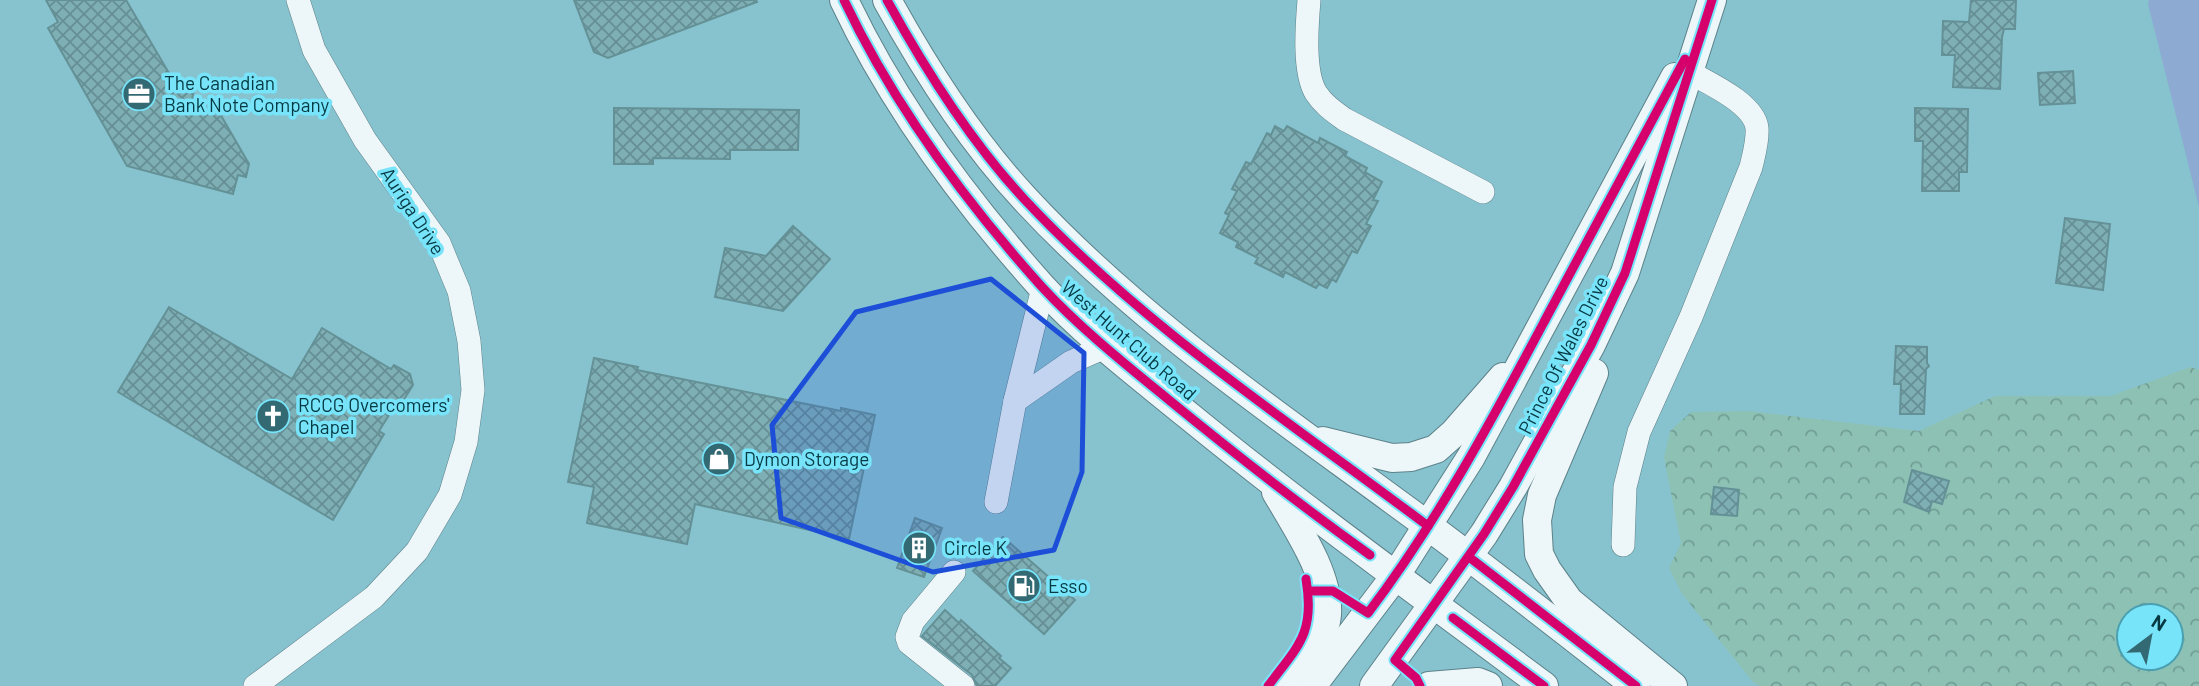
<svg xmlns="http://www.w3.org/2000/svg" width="2199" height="686" font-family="Barlow,sans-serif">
<defs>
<pattern id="forest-crowns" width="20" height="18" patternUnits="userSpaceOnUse" patternTransform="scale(1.75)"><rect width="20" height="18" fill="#8dc1b4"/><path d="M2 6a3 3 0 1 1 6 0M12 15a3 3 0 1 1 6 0" fill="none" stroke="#719e94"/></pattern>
<pattern id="building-cross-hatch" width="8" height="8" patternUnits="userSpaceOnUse" patternTransform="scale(1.75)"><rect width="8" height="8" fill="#7eafb4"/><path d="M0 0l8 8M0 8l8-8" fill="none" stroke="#658f94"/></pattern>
</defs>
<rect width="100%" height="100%" fill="#87c3cf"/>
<path fill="url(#forest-crowns)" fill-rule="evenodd" d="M2190,367L2199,370V686H1760L1753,682L1682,594L1669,568L1681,543L1664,458L1670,431L1691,412L1749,411L1919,431L1995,396H2111ZM2129,616H2171V658H2129Z"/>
<polygon fill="#8daad3" points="2149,0 2199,0 2199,207 2148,4"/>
<g fill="url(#building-cross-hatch)" stroke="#649196" stroke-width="2">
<polygon points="46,0 126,0 176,85 194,90 192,99 215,105 249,164 246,177 238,175 233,194 127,166 48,28 58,22"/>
<polygon points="574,0 756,0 757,2 608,58 594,52"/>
<polygon points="1971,0 2016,0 2015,29 2004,29 2002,37 2000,89 1953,87 1955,55 1942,55 1943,21 1969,22"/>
<polygon points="2073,71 2075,103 2040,105 2038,73"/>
<polygon points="614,108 799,110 798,150 730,150 730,159 653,158 653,164 614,164"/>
<polygon points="1915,108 1968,109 1967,172 1959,172 1959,191 1922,191 1923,141 1915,141"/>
<polygon points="1275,126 1284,131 1287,126 1318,143 1320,138 1347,152 1345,156 1367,168 1365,172 1382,182 1373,200 1378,201 1366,224 1371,226 1357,253 1352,251 1336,282 1332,279 1327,288 1319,284 1316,288 1285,272 1283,277 1255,263 1258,258 1236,247 1238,242 1220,233 1229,215 1225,213 1237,191 1232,189 1246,162 1251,164 1267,133 1271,135"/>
<polygon points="2065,218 2110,224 2103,290 2056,283"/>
<polygon points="793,226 830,259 783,311 715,297 725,248 766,256"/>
<polygon points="169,307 292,379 322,328 391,369 394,365 410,374 413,385 403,401 399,399 379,431 384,434 333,520 118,392"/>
<polygon points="1896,346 1927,347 1927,363 1929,366 1926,369 1924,414 1900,414 1901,384 1894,384"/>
<polygon points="594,358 638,367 637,370 841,411 841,408 875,415 849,539 695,504 687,544 587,523 594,487 568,482"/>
<polygon points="1912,470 1949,481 1942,504 1932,501 1929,512 1904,502"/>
<polygon points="1714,487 1739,490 1737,516 1711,514"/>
<polygon points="915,518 942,528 924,577 897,568"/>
<polygon points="1003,537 1075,600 1044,634 973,571"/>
<polygon points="945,610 959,623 961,620 1001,656 999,658 1011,668 995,686 977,686 972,675 922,636"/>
</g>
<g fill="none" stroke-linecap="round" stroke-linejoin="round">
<defs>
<g id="minor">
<path d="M1309,0C1307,24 1303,72 1316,93C1323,104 1333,111 1344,119L1483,192"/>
<polyline points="1015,401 1071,362 1105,347"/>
<polyline points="996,502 1015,401 1043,288"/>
<path d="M1623,545L1625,487L1639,432L1691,317L1751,167C1754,154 1758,141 1757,128C1754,103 1708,83 1689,72"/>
<polyline points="954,572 913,621 907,637 909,643 963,686"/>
<polyline points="255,686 374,597 417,551 450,495 466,442 473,390 469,341 459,291 439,243 365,140 314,50 298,0"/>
</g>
<g id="major">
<path d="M844,0C894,106 964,200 1042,287C1086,335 1139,375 1189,416C1304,510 1425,597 1544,686"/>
<path d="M887,0C926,71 970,140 1025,199C1135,318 1271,410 1401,506C1481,564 1558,626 1636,686"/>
<polyline points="1594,373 1542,495 1537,520 1539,554 1547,570 1569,601 1673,686"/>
<polyline points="1323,441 1392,458 1411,457 1436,449 1454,433 1503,377"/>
<path d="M1276,492C1295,525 1330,575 1327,615C1325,640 1303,666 1290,686"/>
<polyline points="1312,686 1396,575 1471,457 1675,77"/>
<polyline points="1374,686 1484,534 1513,487 1591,345 1625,273 1712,0"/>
<polyline points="1429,686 1478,682 1488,686"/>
</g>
</defs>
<use href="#minor" stroke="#5c828a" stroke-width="24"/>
<use href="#major" stroke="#5c828a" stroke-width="30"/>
<use href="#minor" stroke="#edf6f8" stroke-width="23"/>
<use href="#major" stroke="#edf6f8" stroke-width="28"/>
<defs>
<g id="cycleway">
<path d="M844,0C894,106 964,200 1042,287C1080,328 1125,364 1169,400C1235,454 1300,505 1370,555"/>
<path d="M887,0C926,71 970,141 1025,200C1144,327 1290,422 1428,526"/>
<polyline points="1469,557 1636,686"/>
<path d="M1308,591H1333L1368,613C1437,522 1491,422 1544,322C1591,234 1638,146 1685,59"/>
<polyline points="1453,618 1544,686"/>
<path d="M1268,686C1299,645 1315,633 1306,579"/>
<polyline points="1420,686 1416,678 1395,660 1484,534 1513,487 1591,345 1625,273 1712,0"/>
</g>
</defs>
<use href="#cycleway" stroke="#78e4fa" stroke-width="13"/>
<use href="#cycleway" stroke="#d6006c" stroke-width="9"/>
</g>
<path fill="#1d4ed8" fill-opacity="0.2" stroke="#1d4ed8" stroke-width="5" stroke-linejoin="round" d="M991,279L1084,353L1082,472L1054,550L933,572L781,518L772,425L856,312Z"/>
<defs>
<symbol id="office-disc" viewBox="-11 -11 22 22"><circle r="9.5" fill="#336973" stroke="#78e4fa"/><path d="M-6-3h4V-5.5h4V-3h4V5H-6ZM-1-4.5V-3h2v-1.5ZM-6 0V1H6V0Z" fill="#fff"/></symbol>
<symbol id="church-disc" viewBox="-11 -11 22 22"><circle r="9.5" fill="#336973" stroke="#78e4fa"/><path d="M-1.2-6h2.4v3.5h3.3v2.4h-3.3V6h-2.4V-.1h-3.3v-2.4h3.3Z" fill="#fff"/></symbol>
<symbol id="shop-disc" viewBox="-11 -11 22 22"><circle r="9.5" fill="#336973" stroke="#78e4fa"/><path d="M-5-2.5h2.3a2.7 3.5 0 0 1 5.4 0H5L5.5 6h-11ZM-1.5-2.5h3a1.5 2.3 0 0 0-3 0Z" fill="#fff"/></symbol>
<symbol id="building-disc" viewBox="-11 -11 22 22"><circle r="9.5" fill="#336973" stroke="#78e4fa"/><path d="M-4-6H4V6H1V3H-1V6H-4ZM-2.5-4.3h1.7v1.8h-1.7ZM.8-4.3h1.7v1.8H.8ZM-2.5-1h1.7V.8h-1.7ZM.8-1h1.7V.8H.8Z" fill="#fff"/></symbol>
<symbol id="fuel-disc" viewBox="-11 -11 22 22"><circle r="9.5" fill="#336973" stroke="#78e4fa"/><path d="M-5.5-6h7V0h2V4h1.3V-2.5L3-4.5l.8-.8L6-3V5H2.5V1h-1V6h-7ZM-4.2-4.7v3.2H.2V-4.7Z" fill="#fff"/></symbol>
</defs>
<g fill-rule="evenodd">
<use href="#office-disc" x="120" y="75" width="38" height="38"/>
<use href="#church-disc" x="254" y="397" width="38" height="38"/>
<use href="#shop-disc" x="700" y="440" width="38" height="38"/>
<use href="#building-disc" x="900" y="529" width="38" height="38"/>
<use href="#fuel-disc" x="1005" y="567" width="38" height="38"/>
</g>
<g text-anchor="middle" stroke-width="7" stroke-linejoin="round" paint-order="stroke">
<g font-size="19" fill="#063942" stroke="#78e4fa" text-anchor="start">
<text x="164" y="90">The Canadian<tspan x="164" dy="22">Bank Note Company</tspan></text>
<text x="298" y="412">RCCG Overcomers'<tspan x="298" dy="22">Chapel</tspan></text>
<text x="744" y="466">Dymon Storage</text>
<text x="944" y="555">Circle K</text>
<text x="1048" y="593">Esso</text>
</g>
<g font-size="19" fill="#063942" stroke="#78e4fa">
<text transform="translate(413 211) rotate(57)" y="7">Auriga Drive</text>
<text transform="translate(1129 340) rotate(41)" y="7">West Hunt Club Road</text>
<text transform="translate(1563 355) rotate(-63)" y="7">Prince Of Wales Drive</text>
</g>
</g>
<g transform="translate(2150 637) rotate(32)"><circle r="33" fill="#78e4fa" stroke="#4aa0b0" stroke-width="2"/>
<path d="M0-5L12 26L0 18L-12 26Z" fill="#336973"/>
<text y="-10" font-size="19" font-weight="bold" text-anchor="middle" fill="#063942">N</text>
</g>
</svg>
